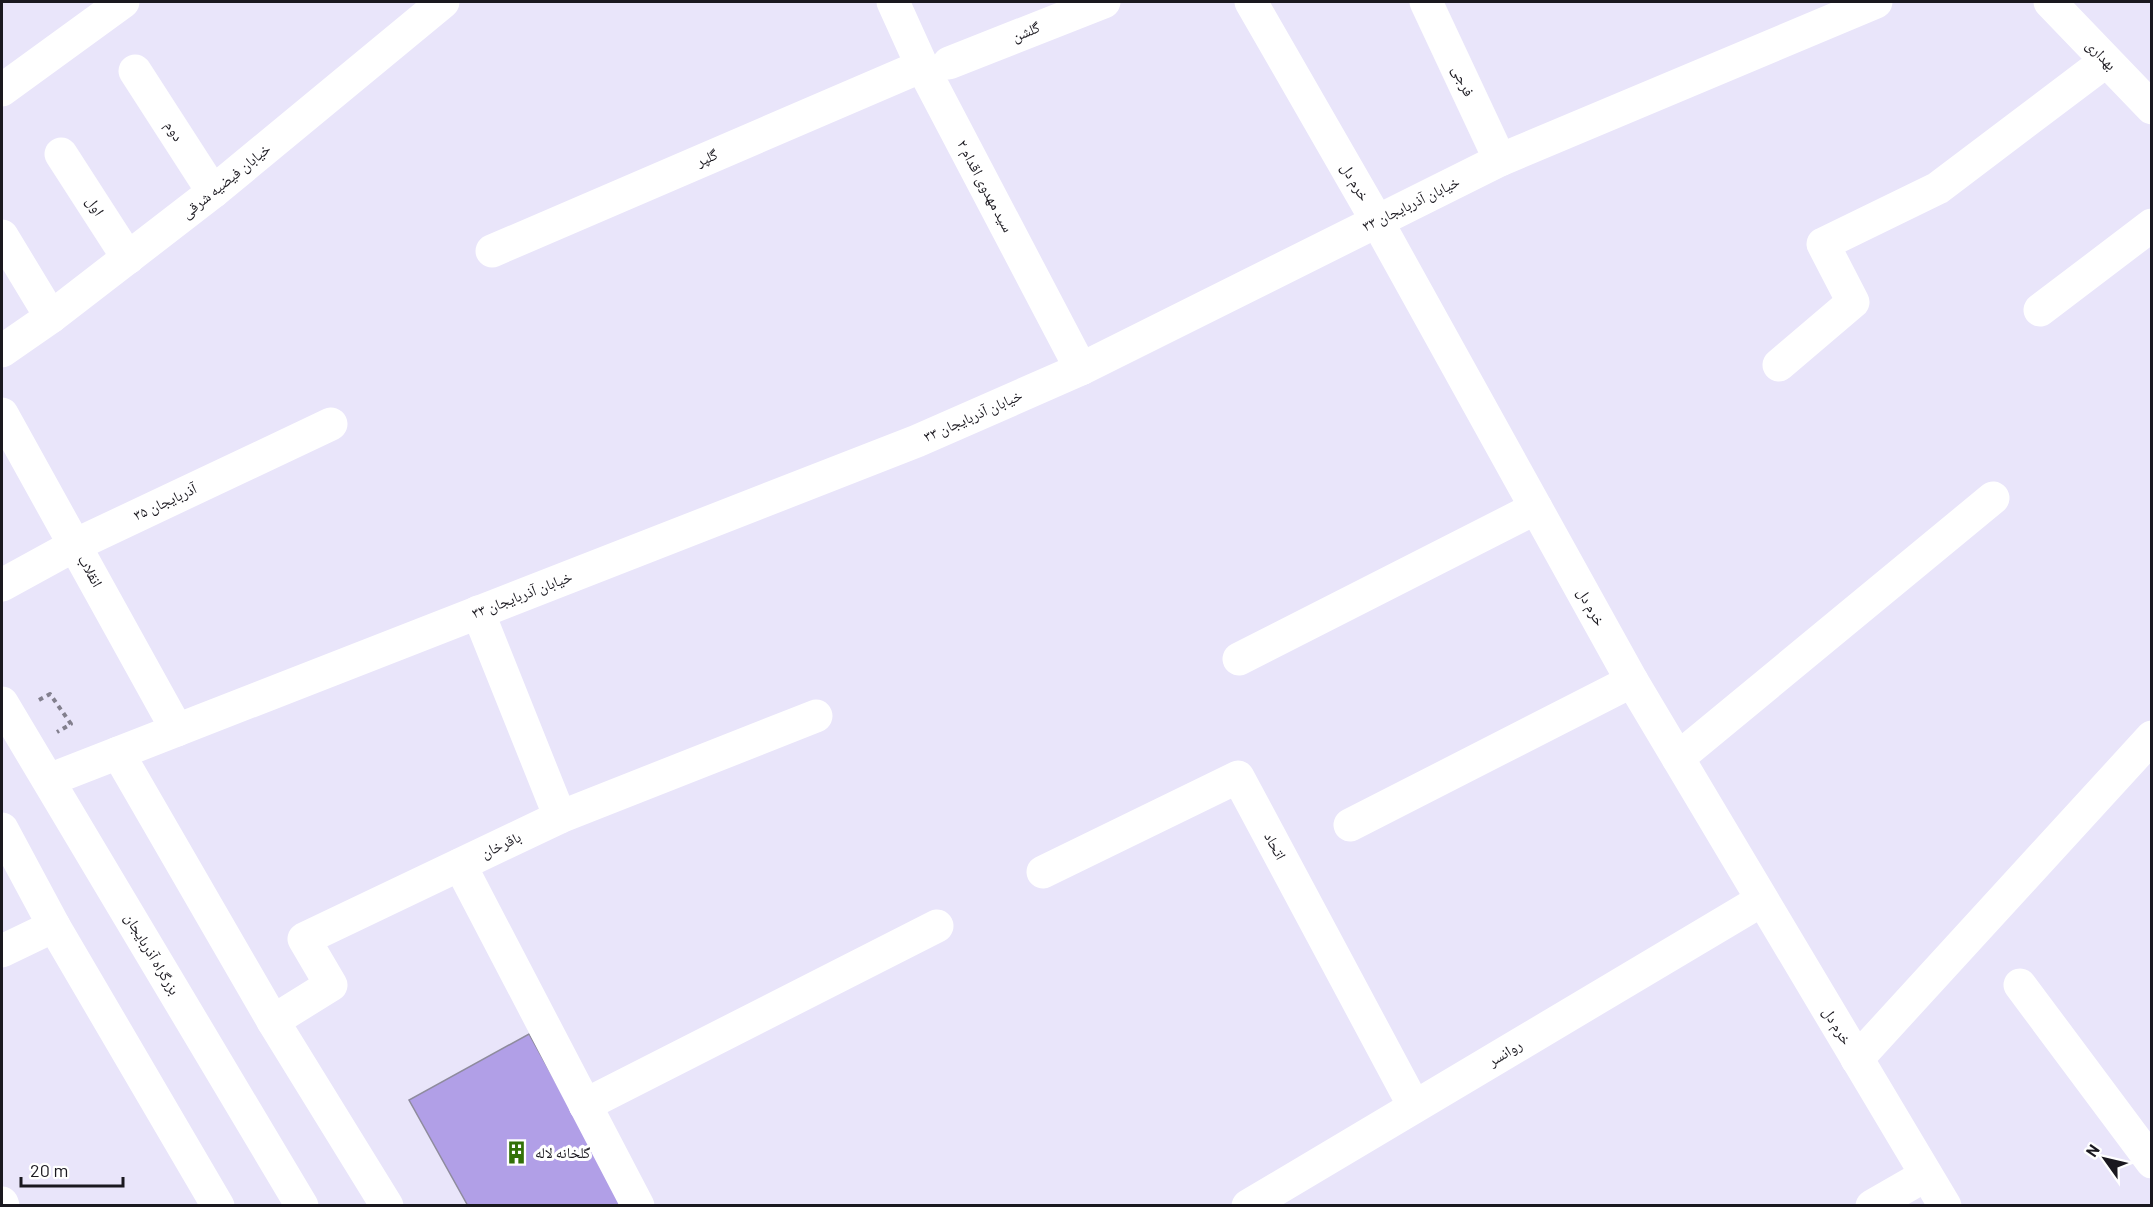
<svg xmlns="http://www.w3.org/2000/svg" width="2153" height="1207" font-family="Barlow,'Noto Naskh Arabic',sans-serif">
<rect width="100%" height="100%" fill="#e9e5fa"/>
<polygon fill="#b19fe7" stroke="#8e8b9d" stroke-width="1.5" points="529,1034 625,1206 468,1206 409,1100"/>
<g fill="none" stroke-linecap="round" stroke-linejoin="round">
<polyline stroke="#827f8d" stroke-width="4" stroke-dasharray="4.5 4.5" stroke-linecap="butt" points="39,700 50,694 71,724 57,732"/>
<g stroke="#fff" stroke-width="33">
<polyline points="893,2 922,66 1081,369"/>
<polyline points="1251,2 1377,221 1632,681 1945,1206"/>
<polyline points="1426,2 1500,160"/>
<polyline points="2050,2 2152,108"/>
<polyline points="949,63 1104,2"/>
<polyline points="135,71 213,192"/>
<polyline points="2,90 123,2"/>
<polyline points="61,154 128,258"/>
<polyline points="2,236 51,317"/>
<polyline points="492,251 922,66"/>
<polyline points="2040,310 2152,225"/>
<polyline points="2,351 51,317 213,192 443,2"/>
<polyline points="1779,365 1853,302 1823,244 1938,188 2106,61"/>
<polyline points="2,414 177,730"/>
<polyline points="2,585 75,545 331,424"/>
<polyline points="478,612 560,817"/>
<polyline points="1239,659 1536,508"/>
<polyline points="118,753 273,1021 387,1206"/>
<polyline points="1678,758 1993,498"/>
<polyline points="49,780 917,441 1081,369 1500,160 1876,2"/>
<polyline points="1350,825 1632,681"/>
<polyline points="460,865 638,1206"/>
<polyline points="1043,872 1238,777 1414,1106"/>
<polyline points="2,951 54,926"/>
<polyline points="2020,985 2152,1162"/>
<polyline points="273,1021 331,985 304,939 560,817 816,716"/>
<polyline points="1857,1059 2152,737"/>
<polyline points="585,1105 937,926"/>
<polyline points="2,1203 3,1206"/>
<polyline points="1248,1206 1762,900"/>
<polyline points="1872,1206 1926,1175"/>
</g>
<g stroke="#fff" stroke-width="33">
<polyline points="2,703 302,1206"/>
<polyline points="2,829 54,926 218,1206"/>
</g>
</g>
<defs>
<symbol id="building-bare" viewBox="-9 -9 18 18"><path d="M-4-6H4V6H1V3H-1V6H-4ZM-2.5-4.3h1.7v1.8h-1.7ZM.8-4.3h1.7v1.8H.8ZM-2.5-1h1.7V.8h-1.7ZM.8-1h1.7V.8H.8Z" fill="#327107" stroke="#fff" stroke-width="2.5" paint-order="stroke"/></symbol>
</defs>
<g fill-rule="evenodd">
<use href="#building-bare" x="500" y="1136" width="33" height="33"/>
</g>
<g text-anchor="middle" stroke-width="6" stroke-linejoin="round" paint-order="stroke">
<g font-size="15" fill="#1a181f" stroke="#fff">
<text transform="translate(1026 32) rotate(-22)" y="5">گلشن</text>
<text transform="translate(2101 55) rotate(46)" y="5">بهداری</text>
<text transform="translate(1463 81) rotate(65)" y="5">فرجی</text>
<text transform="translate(174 131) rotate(57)" y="5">دوم</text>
<text transform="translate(707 158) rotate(-23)" y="5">گلپر</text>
<text transform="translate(226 181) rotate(-39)" y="5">خیابان فیضیه شرقی</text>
<text transform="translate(1355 182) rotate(60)" y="5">خرم دل</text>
<text transform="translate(985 186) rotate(62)" y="5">سید مهدوی اقدام ۲</text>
<text transform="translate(1411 204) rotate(-26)" y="5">خیابان آذربایجان ۳۳</text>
<text transform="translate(95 206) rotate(57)" y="5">اول</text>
<text transform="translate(973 416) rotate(-24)" y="5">خیابان آذربایجان ۳۳</text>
<text transform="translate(165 502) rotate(-25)" y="5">آذربایجان ۳۵</text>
<text transform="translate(90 571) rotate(61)" y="5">انقلاب</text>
<text transform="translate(522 595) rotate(-21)" y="5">خیابان آذربایجان ۳۳</text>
<text transform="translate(1591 607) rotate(61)" y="5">خرم دل</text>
<text transform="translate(501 845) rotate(-25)" y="5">باقرخان</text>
<text transform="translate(1275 846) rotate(62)" y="5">اتحاد</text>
<text transform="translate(152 954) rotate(59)" y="5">بزرگراه آذربایجان</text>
<text transform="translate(1837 1026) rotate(59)" y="5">خرم دل</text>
<text transform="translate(1505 1053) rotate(-31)" y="5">روانسر</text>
</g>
<g font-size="15" fill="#1a181f" stroke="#fff" text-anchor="start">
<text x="535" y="1158">گلخانه لاله</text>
</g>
</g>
<rect width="2153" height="1207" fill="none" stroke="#1a181f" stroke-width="6"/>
<g transform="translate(2105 1159) rotate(304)" stroke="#ffffff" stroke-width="4.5" paint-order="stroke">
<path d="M0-4.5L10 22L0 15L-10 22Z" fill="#1a181f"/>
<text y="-9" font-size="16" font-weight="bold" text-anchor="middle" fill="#1a181f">N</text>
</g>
<path d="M21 1177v9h102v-9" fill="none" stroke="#1a181f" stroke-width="3"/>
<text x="30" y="1177" font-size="18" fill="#1a181f" stroke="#ffffff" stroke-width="4.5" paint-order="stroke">20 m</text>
</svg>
